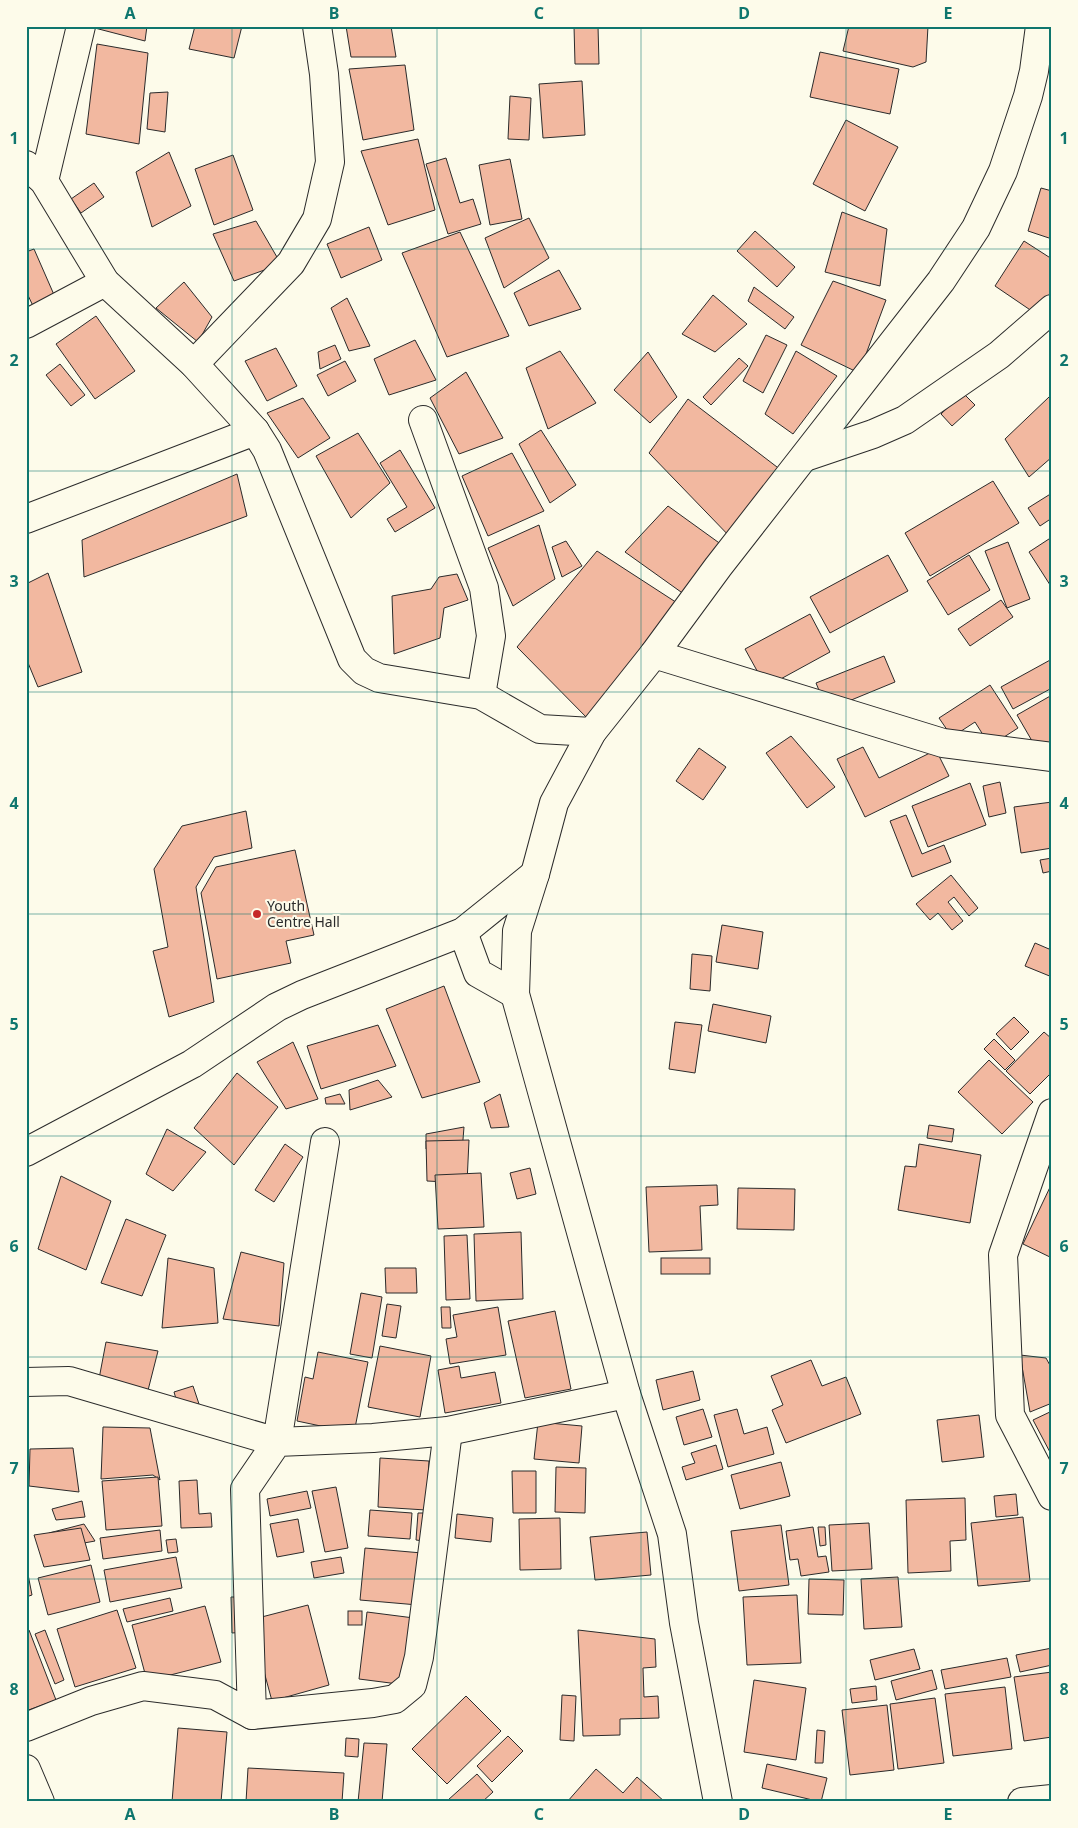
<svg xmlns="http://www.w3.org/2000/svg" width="1078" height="1828" font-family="'Noto Sans',sans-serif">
<rect width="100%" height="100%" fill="#fdfbea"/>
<g fill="#f2b8a0" stroke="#2b2b2b">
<polygon points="87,26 147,26 145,41"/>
<polygon points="195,26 242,26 234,58 189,49"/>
<polygon points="346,26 391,26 396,57 351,57"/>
<polygon points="574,26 598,26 599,64 575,64"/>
<polygon points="849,26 928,26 926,62 913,67 843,51"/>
<polygon points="97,44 148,53 139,144 86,134"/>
<polygon points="820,52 899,69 890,114 810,97"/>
<polygon points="405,65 414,130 363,140 349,69"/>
<polygon points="582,81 585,135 543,138 539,84"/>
<polygon points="168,92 165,132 147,129 150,93"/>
<polygon points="510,96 531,98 529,140 508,139"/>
<polygon points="846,120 898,147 865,211 813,184"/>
<polygon points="418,139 435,210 388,225 361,151"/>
<polygon points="169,152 191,206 152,227 136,172"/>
<polygon points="233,155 253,210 214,225 195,169"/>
<polygon points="446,158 460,203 473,199 481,224 448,234 426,164"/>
<polygon points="510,159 522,219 490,225 479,165"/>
<polygon points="94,183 104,197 81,213 71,199"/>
<polygon points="1041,188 1052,191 1052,239 1028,231"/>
<polygon points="842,212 887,229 880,286 825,272"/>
<polygon points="529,218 549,258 504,288 485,238"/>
<polygon points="256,221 281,264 234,281 213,234"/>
<polygon points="369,227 382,260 341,278 327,244"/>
<polygon points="755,231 795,267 777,287 737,251"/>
<polygon points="460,232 509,336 447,357 402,253"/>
<polygon points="1024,241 1052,259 1052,310 1045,320 995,286"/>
<polygon points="34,249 55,297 33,306 26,291 26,252"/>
<polygon points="559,270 581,309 529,326 514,293"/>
<polygon points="833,281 886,300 859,373 801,345"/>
<polygon points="184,282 212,317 198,342 156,308"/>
<polygon points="754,287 794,317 785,329 748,301"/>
<polygon points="713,295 747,324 715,352 682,334"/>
<polygon points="347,298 370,346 349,351 331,308"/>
<polygon points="96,316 135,371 95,399 56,344"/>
<polygon points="766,335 787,345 763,393 743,381"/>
<polygon points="415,340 436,380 389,395 374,359"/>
<polygon points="335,345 341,359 320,369 318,352"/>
<polygon points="276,348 297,386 267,401 245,361"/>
<polygon points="560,351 596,403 548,429 526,368"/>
<polygon points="796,351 837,376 793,434 765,414"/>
<polygon points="648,352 677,397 650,423 614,390"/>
<polygon points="739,358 748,366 711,405 703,397"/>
<polygon points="345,361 356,381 328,396 317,375"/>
<polygon points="60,364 85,395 71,406 46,375"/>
<polygon points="466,372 503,438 459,454 430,398"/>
<polygon points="963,393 975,405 952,426 941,414"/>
<polygon points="1049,397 1052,400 1052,457 1029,477 1005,439"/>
<polygon points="303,398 330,438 298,458 267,413"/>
<polygon points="688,399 794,480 735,542 649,453"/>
<polygon points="541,430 576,485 550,503 519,444"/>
<polygon points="358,433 390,483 351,518 316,456"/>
<polygon points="400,450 435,508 395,532 387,519 407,507 380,463"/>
<polygon points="512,453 544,511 488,536 462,476"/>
<polygon points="237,474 247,516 84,577 82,540"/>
<polygon points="993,481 1019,523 930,576 905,533"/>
<polygon points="1052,493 1052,518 1040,526 1028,508"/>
<polygon points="668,506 729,550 702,607 625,552"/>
<polygon points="539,525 555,579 513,606 488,548"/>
<polygon points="1052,537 1052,588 1029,552"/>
<polygon points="566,541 582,566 562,577 552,547"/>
<polygon points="1008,542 1030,599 1007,608 985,551"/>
<polygon points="597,551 688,610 591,722 517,647"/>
<polygon points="888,555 908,591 830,633 810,597"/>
<polygon points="969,555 990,590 948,615 927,581"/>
<polygon points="48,573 82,672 38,687 26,658 26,584"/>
<polygon points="457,574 468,600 444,608 440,638 394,654 392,596 431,589 439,577"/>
<polygon points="1001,600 1013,617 970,646 958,629"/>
<polygon points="810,614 830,652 766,687 745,649"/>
<polygon points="884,656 895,682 827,710 816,683"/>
<polygon points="1052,659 1052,688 1013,709 1001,687"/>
<polygon points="990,685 1018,728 990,746 975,722 952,737 939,718"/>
<polygon points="1052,695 1052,746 1039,753 1017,715"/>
<polygon points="791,736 835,787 807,808 766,753"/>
<polygon points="863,747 879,778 936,750 949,776 865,817 837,759"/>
<polygon points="699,748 726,767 703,800 676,781"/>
<polygon points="1000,782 1006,813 989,817 983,786"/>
<polygon points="970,783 986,825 928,847 912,806"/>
<polygon points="1052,802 1052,848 1021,853 1014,807"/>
<polygon points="246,811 252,848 214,857 196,887 214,1002 169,1017 153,951 168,947 154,869 182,826"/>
<polygon points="906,815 922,854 944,845 951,862 912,877 890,821"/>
<polygon points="295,850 314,935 286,941 291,963 217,979 201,893 216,867"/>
<polygon points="1052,858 1052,871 1043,873 1040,860"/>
<polygon points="951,875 978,908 969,916 954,897 948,902 963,921 952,930 938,913 930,920 916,904"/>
<polygon points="722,925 763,932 758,969 716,962"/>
<polygon points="1035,943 1049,949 1052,943 1052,977 1025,966"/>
<polygon points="692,954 712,956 710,991 690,989"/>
<polygon points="444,986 480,1082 422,1098 386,1009"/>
<polygon points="713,1004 771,1016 766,1043 708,1031"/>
<polygon points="1014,1017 1029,1032 1011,1050 996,1034"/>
<polygon points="675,1022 702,1025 695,1073 669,1069"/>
<polygon points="378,1025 396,1066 321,1089 307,1046"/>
<polygon points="1044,1032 1052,1039 1052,1072 1030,1094 1006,1071"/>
<polygon points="994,1039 1015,1060 1005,1070 984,1049"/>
<polygon points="293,1042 318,1099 286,1109 257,1062"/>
<polygon points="989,1060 1033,1102 1002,1134 958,1092"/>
<polygon points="237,1073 278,1107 234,1165 194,1128"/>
<polygon points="378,1080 392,1097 350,1110 349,1090"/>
<polygon points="340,1094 345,1104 326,1104 325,1098"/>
<polygon points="500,1094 509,1127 491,1128 484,1103"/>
<polygon points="929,1125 954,1129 952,1142 927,1138"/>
<polygon points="464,1127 462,1152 426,1149 426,1134"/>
<polygon points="167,1129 206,1152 173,1191 146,1174"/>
<polygon points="469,1140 467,1183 427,1181 426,1141"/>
<polygon points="285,1144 303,1157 274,1202 255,1190"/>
<polygon points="919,1144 981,1155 970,1223 898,1210 905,1166 916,1167"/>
<polygon points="530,1168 536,1194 517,1199 510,1173"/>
<polygon points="481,1173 484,1227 438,1229 435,1175"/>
<polygon points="61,1176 111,1201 86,1270 38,1249"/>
<polygon points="1052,1183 1052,1258 1023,1244"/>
<polygon points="717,1185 718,1205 700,1206 702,1250 649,1252 646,1187"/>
<polygon points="738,1188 795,1189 794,1230 737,1229"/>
<polygon points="126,1219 166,1235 142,1296 101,1283"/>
<polygon points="521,1232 523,1299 476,1301 474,1234"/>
<polygon points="467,1235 470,1299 446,1300 444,1236"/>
<polygon points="241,1252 284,1263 279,1326 223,1319"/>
<polygon points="168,1258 214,1268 218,1323 162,1328"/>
<rect x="661" y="1258" width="49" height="16"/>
<polygon points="385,1268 416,1268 417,1293 386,1293"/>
<polygon points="361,1293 382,1297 372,1358 350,1354"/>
<polygon points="387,1304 401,1306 396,1338 382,1336"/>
<polygon points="441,1307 450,1307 451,1328 442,1328"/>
<polygon points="498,1307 506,1355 450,1364 446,1339 457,1337 453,1315"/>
<polygon points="555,1311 571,1389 525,1398 508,1321"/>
<polygon points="106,1342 158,1351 143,1410 95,1400"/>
<polygon points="380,1346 431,1356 420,1417 368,1407"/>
<polygon points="318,1352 368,1362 354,1433 297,1421 305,1377 313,1379"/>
<polygon points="1020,1355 1046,1358 1052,1369 1052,1403 1030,1412"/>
<polygon points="811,1360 822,1386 846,1377 861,1414 786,1443 772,1410 783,1405 771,1376"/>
<polygon points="459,1366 461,1378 495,1372 501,1403 445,1413 438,1370"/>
<polygon points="693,1371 700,1400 663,1410 656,1380"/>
<polygon points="193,1386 201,1410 181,1416 174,1392"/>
<polygon points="703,1409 712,1437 684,1445 676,1417"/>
<polygon points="737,1409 744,1434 767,1427 774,1454 728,1467 714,1415"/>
<polygon points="1052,1411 1052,1456 1033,1420"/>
<polygon points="979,1415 984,1457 942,1462 937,1420"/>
<polygon points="538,1422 582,1426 579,1463 534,1459"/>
<polygon points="103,1427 150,1428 160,1480 153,1475 101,1479"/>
<polygon points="716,1445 723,1469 686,1480 682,1467 695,1463 691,1453"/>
<polygon points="73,1448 79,1492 29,1486 30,1449"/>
<polygon points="380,1458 429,1461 426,1510 378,1507"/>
<polygon points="781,1462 790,1496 740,1509 731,1475"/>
<polygon points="556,1467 586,1468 585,1513 555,1512"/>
<polygon points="512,1471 536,1471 536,1513 513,1513"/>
<polygon points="158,1477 162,1526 106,1530 102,1481"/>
<polygon points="197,1480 199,1514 211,1513 212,1527 181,1528 179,1481"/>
<polygon points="336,1487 348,1548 325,1552 312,1491"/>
<polygon points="307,1491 311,1508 270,1516 267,1499"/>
<polygon points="1016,1494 1018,1515 996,1517 994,1496"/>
<polygon points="965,1498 966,1540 950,1541 951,1571 908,1573 906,1500"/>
<polygon points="82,1501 85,1517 56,1520 52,1509"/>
<polygon points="370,1510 412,1513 410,1539 368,1536"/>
<polygon points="418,1513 426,1513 424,1541 416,1540"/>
<polygon points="457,1514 493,1518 491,1542 455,1538"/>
<polygon points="1023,1517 1030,1581 978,1586 971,1523"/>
<polygon points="560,1518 561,1569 520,1570 519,1519"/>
<polygon points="298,1519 304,1552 277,1557 270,1524"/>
<polygon points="869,1523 872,1569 832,1571 829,1525"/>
<polygon points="84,1524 95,1541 51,1549 49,1533"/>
<polygon points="781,1525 789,1585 739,1591 731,1531"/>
<polygon points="813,1527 818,1557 826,1556 829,1572 801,1576 798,1559 790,1560 786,1531"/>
<polygon points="818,1527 825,1527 826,1545 820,1546"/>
<polygon points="81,1528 90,1560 44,1567 34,1535"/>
<polygon points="160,1530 162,1551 103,1559 100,1538"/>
<polygon points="647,1532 651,1575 595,1580 590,1537"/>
<polygon points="176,1539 178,1552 168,1553 166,1540"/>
<polygon points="365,1548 422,1553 418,1605 360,1600"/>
<polygon points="176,1557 182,1588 110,1602 104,1570"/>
<polygon points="341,1557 344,1573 314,1578 311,1562"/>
<polygon points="26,1564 32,1595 26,1597"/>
<polygon points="91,1565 100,1602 48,1615 38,1578"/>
<polygon points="898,1577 902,1627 864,1629 861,1579"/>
<polygon points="809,1579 844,1580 843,1615 808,1614"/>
<polygon points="797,1595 801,1663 747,1665 743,1597"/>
<polygon points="231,1597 244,1597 245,1632 232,1633"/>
<polygon points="170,1598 173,1611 127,1622 123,1609"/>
<polygon points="308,1605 329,1685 272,1701 250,1620"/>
<polygon points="205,1606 221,1662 147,1681 132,1625"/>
<polygon points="117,1610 136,1668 75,1687 57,1629"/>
<rect x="348" y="1611" width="14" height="14"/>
<polygon points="367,1612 414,1618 406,1685 359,1679"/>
<polygon points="29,1630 56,1700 26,1711 26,1631"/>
<polygon points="45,1630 64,1680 55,1684 35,1634"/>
<polygon points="578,1630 655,1639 656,1667 643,1668 644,1697 658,1696 659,1718 620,1719 620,1735 583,1736"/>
<polygon points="1052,1648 1052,1665 1020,1672 1016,1655"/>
<polygon points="914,1649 920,1669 875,1680 870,1660"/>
<polygon points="1007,1658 1011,1677 945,1689 941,1670"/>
<polygon points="932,1670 937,1689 896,1700 891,1681"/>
<polygon points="1052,1672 1052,1737 1024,1741 1014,1677"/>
<polygon points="754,1680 806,1688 796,1760 744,1752"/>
<polygon points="876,1686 877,1700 852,1703 850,1689"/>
<polygon points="1005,1687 1012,1749 953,1756 945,1694"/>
<polygon points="562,1695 576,1696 574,1741 560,1740"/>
<polygon points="466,1696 501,1731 447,1784 412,1749"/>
<polygon points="935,1698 944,1763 898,1769 890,1704"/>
<polygon points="887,1705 894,1770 850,1775 842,1710"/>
<polygon points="178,1728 227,1732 221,1802 172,1802"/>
<polygon points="817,1730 825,1731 823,1763 815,1763"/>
<polygon points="508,1736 523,1751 492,1782 477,1766"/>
<polygon points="346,1738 359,1739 358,1757 345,1756"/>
<polygon points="364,1743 387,1744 382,1802 358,1802"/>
<polygon points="767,1764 827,1778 821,1802 762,1788"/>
<polygon points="248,1768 344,1773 342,1802 246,1802"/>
<polygon points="596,1769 623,1793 637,1777 665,1802 567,1802"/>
<polygon points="477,1774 493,1792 482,1802 450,1802 448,1800"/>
</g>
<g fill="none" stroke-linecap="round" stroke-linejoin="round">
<defs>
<g id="minor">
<polyline points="26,165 44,181 105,282 194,364 255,431 267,450 352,659 364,671 379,678 481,695 540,729 592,732"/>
<polyline points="44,181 81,26"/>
<polyline points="26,324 105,282"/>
<polyline points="194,364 291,263 317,219 330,162 324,74 317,26"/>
<polyline points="423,420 484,588 491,636 481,695"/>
<polyline points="805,457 873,434 905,420 999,355 1052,309"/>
<polyline points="26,519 255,431"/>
<polyline points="654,654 943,743 1052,757"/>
<polyline points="463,932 478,973 515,994"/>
<polyline points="1052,1113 1003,1255 1010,1415 1052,1496"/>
<polyline points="26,1152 192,1064 277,1007 302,995 463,932 535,874"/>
<polyline points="26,1382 69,1381 277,1442 325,1142"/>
<polyline points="252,1715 373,1703 395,1699 412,1685 419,1657 448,1431"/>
<polyline points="26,1727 91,1701 143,1686 215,1695 252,1715 245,1489 277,1442 373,1438 448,1431 626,1394"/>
<polyline points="26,1769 40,1802"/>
<polyline points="718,1802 684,1623 672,1534 626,1394 515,994 517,931 535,874 554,803 592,732 654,654 718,567 941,281 976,228 1003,171 1028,96 1034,71 1040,26"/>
<polyline points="1022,1802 1052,1799"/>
</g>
</defs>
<use href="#minor" stroke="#2b2b2b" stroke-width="30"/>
<use href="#minor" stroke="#fdfbea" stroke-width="28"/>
</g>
<path fill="none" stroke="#0f766e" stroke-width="1" stroke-opacity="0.55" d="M232,26V1802M437,26V1802M641,26V1802M846,26V1802M26,249H1052M26,471H1052M26,692H1052M26,914H1052M26,1136H1052M26,1357H1052M26,1579H1052"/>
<circle fill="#c62828" stroke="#fdfbea" stroke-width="2" cx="257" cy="914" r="5"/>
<g text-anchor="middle" stroke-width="4" stroke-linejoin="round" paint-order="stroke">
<g font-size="14" fill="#2b2b2b" stroke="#fdfbea" text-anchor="start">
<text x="267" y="911">Youth<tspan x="267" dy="16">Centre Hall</tspan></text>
</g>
</g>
<rect width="1078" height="1828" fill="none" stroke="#fdfbea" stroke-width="55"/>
<rect x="28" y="28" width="1022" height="1772" fill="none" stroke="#0f766e" stroke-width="2"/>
<g font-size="16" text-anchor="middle" font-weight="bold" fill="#0f766e">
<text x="130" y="19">A</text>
<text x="334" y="19">B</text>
<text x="539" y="19">C</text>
<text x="744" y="19">D</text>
<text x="948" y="19">E</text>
<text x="14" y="144">1</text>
<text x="1064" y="144">1</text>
<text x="14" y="366">2</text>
<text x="1064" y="366">2</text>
<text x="14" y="587">3</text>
<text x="1064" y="587">3</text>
<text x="14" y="809">4</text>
<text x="1064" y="809">4</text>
<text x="14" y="1030">5</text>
<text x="1064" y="1030">5</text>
<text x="14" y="1252">6</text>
<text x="1064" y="1252">6</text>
<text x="14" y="1474">7</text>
<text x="1064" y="1474">7</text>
<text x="14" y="1695">8</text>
<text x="1064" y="1695">8</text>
<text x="130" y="1820">A</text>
<text x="334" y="1820">B</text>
<text x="539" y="1820">C</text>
<text x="744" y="1820">D</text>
<text x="948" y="1820">E</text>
</g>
</svg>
